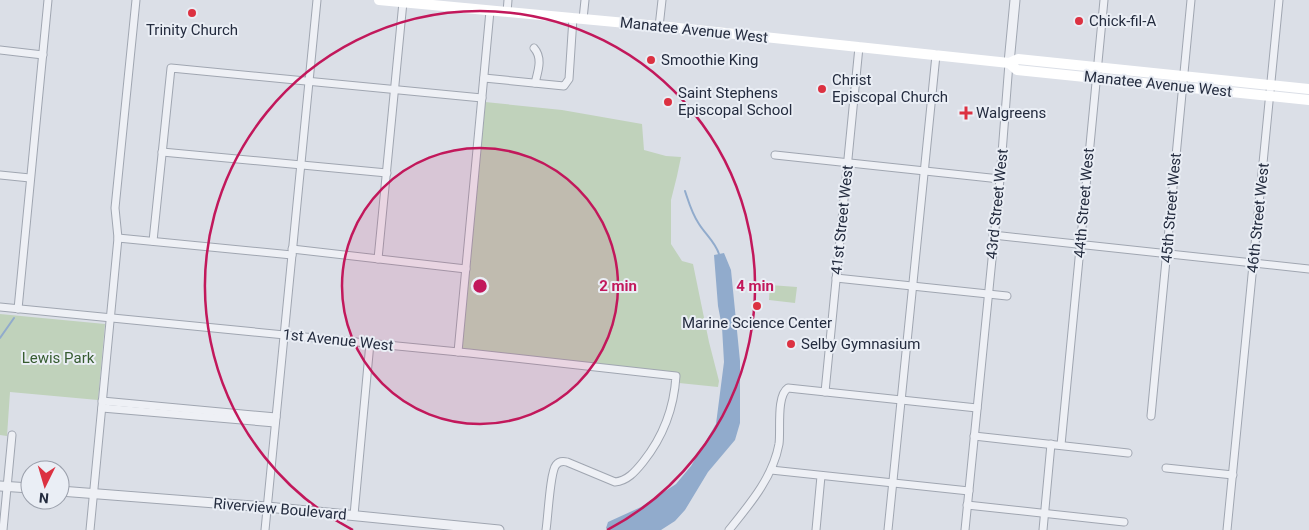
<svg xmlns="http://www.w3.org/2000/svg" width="1309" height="530" font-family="Roboto,sans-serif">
<rect width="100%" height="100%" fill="#dbdfe7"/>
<g fill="#c0d2bb">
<polygon points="485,102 562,110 642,124 644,150 666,156 681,157 677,176 671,200 671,244 682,261 693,264 709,342 719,381 718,387 679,383 679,373 461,349"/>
<polygon points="770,285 797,287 795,303 769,300"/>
<polygon points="0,314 105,324 98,400 10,392 7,436 0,435"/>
</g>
<polygon fill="#91abcc" points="724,253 731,270 740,361 740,423 735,440 708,472 685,510 675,521 661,530 608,530 606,528 608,522 641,507 676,484 691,466 716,424 724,362 722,327 718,306 714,255"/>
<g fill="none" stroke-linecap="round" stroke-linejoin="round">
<g stroke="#91abcc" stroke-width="2">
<path d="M685,191C689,203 692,214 699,224C706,235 715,242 719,254"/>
<polyline points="0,338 14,318"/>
</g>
<defs>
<g id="minor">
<polyline points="507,12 508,0"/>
<polyline points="583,19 585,0"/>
<polyline points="659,27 662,0"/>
<path d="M534,48C543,58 538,71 535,83"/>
<polyline points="0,50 43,55"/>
<polyline points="484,78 564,86 569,79 573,18"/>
<polyline points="162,152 387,173"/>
<polyline points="775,155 1000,179"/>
<polyline points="0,175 30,178"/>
<polyline points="993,235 1309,269"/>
<polyline points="118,238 292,255"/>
<polyline points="153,241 171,68 482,98"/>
<polyline points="292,249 466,269"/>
<polyline points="378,259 403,2"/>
<polyline points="836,278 1007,296"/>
<path d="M0,307L469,353L676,376C674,408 663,437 643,462C635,472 627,481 615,482L567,462C563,461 559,461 556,465C550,472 548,518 546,530"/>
<polyline points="18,309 48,0"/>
<polyline points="458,352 490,11"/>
<polyline points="825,392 859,47"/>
<polyline points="102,401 276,417"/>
<polyline points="102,408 275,423"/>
<polyline points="1151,416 1191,0"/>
<polyline points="974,436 1128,453"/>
<polyline points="1061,445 1104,0"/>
<polyline points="1166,468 1233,475"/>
<polyline points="771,470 969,491"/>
<polyline points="967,505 1124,522"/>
<polyline points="354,515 370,343"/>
<polyline points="3,530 12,435"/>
<polyline points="90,530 118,238 115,208 136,0"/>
<polyline points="265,530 317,0"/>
<path d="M729,530C750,504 773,477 779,444C781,430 776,396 788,388L977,408"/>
<polyline points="816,530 821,476"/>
<polyline points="888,530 936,55"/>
<polyline points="965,530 1000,179 1009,63"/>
<polyline points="1043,530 1051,444"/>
<polyline points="1227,530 1279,0"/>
</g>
<g id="tertiary">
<polyline points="1009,63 1015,0"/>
<polyline points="0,486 30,488"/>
<polyline points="60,491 267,507 499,530"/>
</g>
</defs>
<use href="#minor" stroke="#a0a6b1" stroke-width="9"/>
<use href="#tertiary" stroke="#a0a6b1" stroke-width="11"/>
<use href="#minor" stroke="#eef0f5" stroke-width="7"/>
<use href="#tertiary" stroke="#eef0f5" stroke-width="9"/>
<g stroke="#fff" stroke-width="10">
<polyline points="379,0 669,27 1009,63 1018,59 1309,89"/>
<polyline points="1009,63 1017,70 1309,100"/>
</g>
</g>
<circle cx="480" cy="286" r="138" fill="#c2185b" fill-opacity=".12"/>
<g fill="none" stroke="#c2185b" stroke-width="2.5">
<circle cx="480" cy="286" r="138"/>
<path d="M353 530A275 275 0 1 1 607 530"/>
</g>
<g fill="#dc3141" stroke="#eaeef5" stroke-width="2">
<circle cx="192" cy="13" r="5"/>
<circle cx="1079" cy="21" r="5"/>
<circle cx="651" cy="60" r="5"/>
<circle cx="822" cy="89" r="5"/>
<circle cx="668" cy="102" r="5"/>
<path d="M963.5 105.5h5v5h5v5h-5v5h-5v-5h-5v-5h5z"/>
<circle cx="757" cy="306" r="5"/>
<circle cx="791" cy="344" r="5"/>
</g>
<g text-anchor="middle" stroke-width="4" stroke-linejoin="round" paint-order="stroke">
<g font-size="15" fill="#242c3f" stroke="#eaeef5" text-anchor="start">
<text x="1089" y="26">Chick-fil-A</text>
<text x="192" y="35" text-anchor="middle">Trinity Church</text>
<text x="661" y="65">Smoothie King</text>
<text x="832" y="85">Christ<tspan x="832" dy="17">Episcopal Church</tspan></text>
<text x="678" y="98">Saint Stephens<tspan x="678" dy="17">Episcopal School</tspan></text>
<text x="976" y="118">Walgreens</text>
<text x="757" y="328" text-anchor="middle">Marine Science Center</text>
<text x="801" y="349">Selby Gymnasium</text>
</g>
<g font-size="15" fill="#242c3f" stroke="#eaeef5">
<text transform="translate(694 30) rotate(6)" y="5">Manatee Avenue West</text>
<text transform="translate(1158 84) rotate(6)" y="5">Manatee Avenue West</text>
<text transform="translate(1084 203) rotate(-85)" y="5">44th Street West</text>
<text transform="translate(997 204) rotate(-84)" y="5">43rd Street West</text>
<text transform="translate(1171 208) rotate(-85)" y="5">45th Street West</text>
<text transform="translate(1258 218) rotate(-84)" y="5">46th Street West</text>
<text transform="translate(842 220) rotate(-84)" y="5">41st Street West</text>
<text transform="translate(338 340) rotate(6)" y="5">1st Avenue West</text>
<text transform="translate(280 509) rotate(5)" y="5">Riverview Boulevard</text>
</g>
<g font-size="15" fill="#365c30" stroke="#eaeef5">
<text x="58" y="363">Lewis Park</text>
</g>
</g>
<circle cx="480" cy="286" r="8" fill="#c2185b" stroke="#eaeef5" stroke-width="2.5"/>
<g font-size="15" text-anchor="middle" font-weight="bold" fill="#c2185b" stroke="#eaeef5" stroke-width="4" stroke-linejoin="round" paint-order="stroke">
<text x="618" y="291">2 min</text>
<text x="755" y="291">4 min</text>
</g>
<g transform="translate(45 485) rotate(185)"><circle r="24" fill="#eaeef5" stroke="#9ba0ac"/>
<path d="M0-4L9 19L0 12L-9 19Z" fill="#dc3141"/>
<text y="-8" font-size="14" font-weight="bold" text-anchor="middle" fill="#242c3f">N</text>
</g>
</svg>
